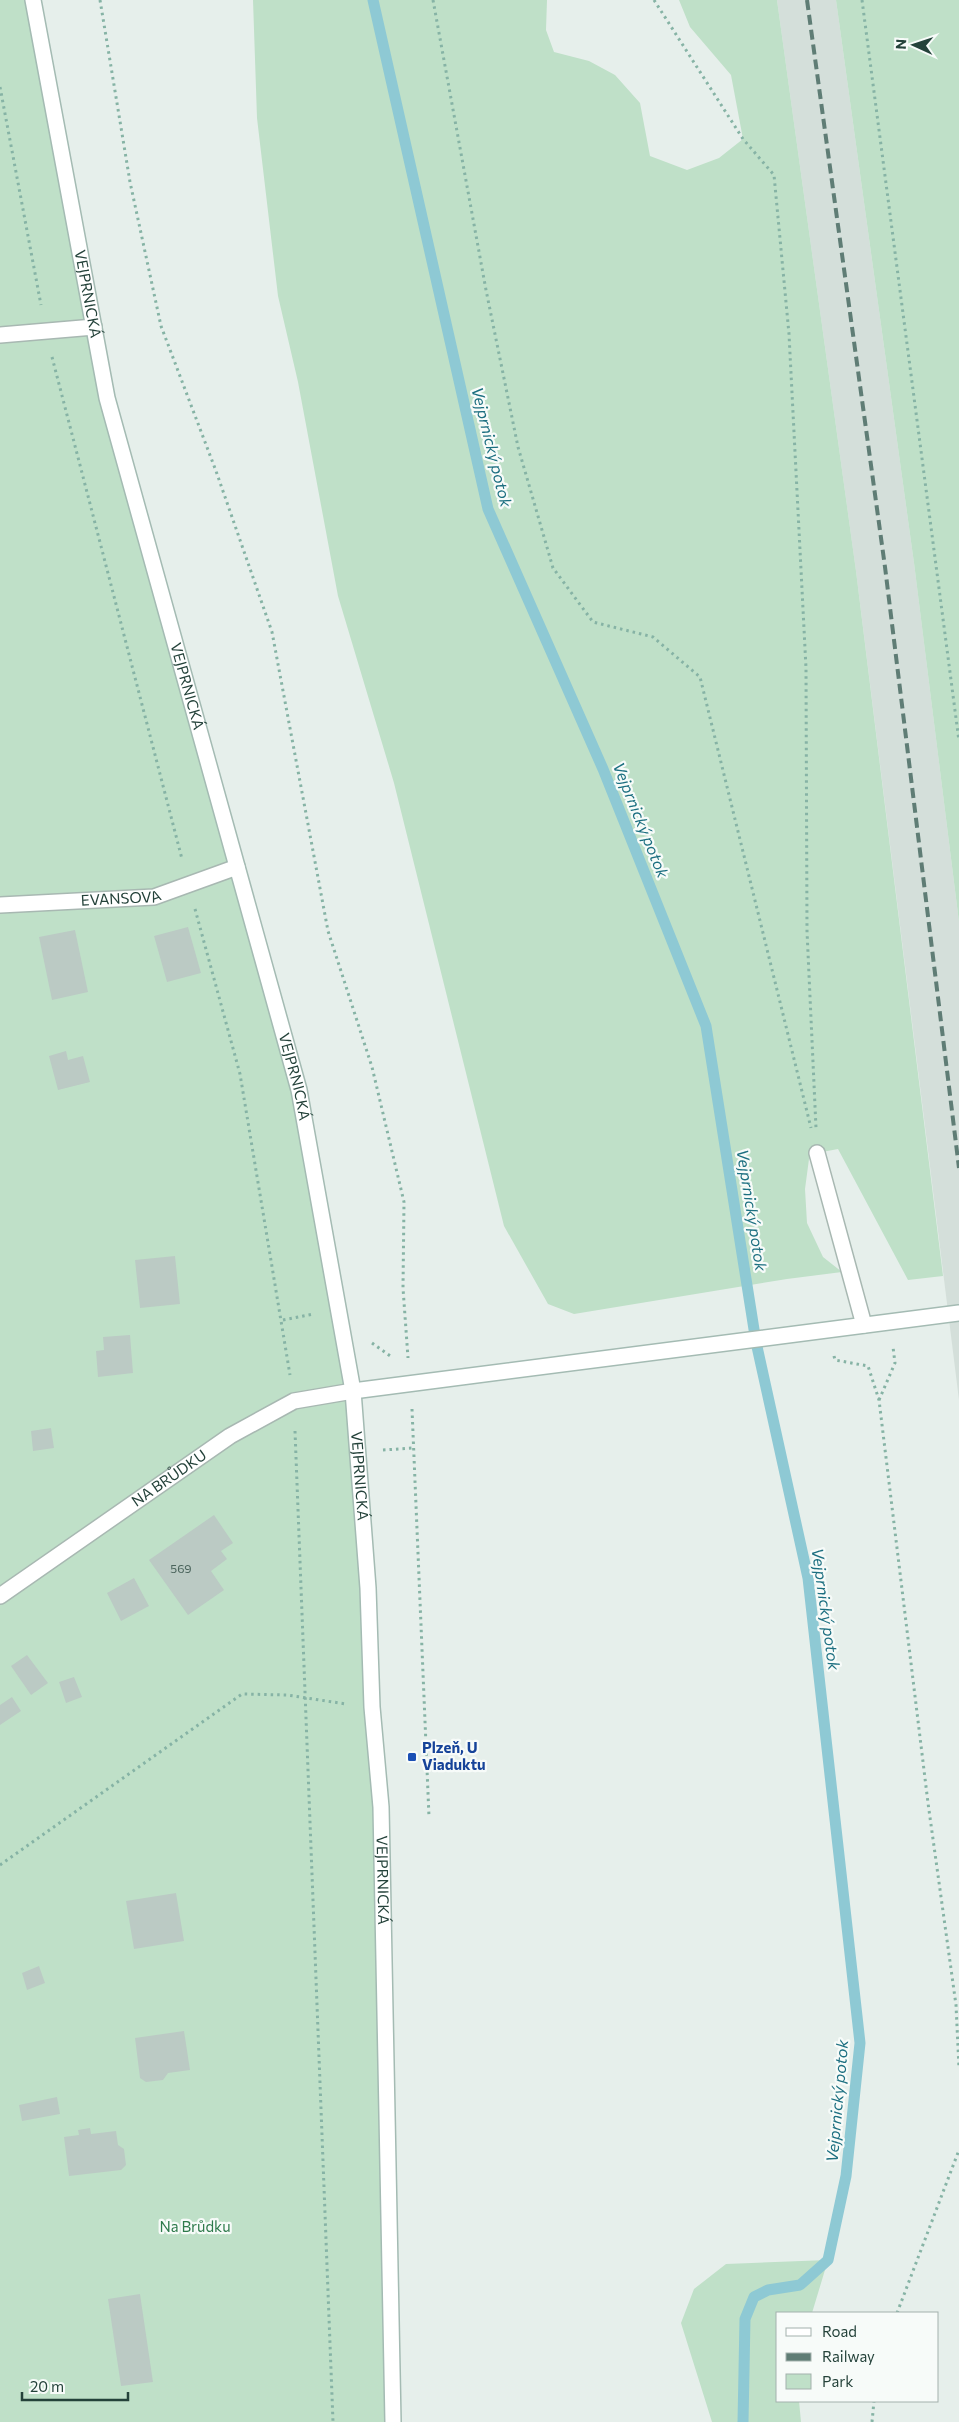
<svg xmlns="http://www.w3.org/2000/svg" width="959" height="2422" font-family="Commissioner,sans-serif">
<rect width="100%" height="100%" fill="#e6efeb"/>
<polygon fill="#d4dfda" points="777,0 836,0 914,563 959,922 959,1400 856,571"/>
<g fill="#bfe0c8">
<polygon points="0,0 33,0 107,398 299,1090 339,1309 368,1588 393,2422 0,2422"/>
<polygon points="253,0 547,0 546,30 554,52 589,61 615,75 640,103 650,156 687,170 719,158 743,139 731,75 690,27 679,0 777,0 856,571 943,1276 908,1280 838,1149 817,1153 809,1159 805,1189 807,1223 823,1257 842,1272 787,1279 574,1314 548,1304 504,1226 394,783 338,596 298,382 278,296 257,118"/>
<polygon points="836,0 959,0 959,922 914,563"/>
<polygon points="828,2260 812,2313 778,2313 778,2401 799,2401 801,2422 712,2422 681,2323 694,2289 726,2264"/>
</g>
<g fill="none" stroke-linecap="round" stroke-linejoin="round">
<polyline stroke="#8ec9d4" stroke-width="11" points="373,0 488,509 603,769 706,1026 756,1342 808,1578 860,2043 846,2176 828,2260 800,2285 768,2290 754,2297 745,2319 743,2422"/>
</g>
<g fill="#bbcac4">
<polygon points="188,927 201,973 167,982 154,936"/>
<polygon points="75,930 88,992 52,1000 39,937"/>
<polygon points="66,1051 68,1060 83,1056 90,1082 58,1090 49,1056"/>
<polygon points="175,1256 180,1304 140,1308 135,1260"/>
<polygon points="130,1335 133,1373 98,1377 96,1351 104,1350 103,1337"/>
<polygon points="51,1428 54,1448 33,1451 31,1431"/>
<polygon points="214,1515 233,1543 221,1551 227,1559 211,1571 224,1590 188,1615 149,1560"/>
<polygon points="134,1578 149,1606 121,1621 107,1593"/>
<polygon points="27,1655 48,1683 31,1695 11,1666"/>
<polygon points="74,1677 82,1697 66,1703 59,1682"/>
<polygon points="12,1697 21,1711 0,1725 0,1705"/>
<polygon points="176,1893 184,1941 134,1949 126,1901"/>
<polygon points="39,1966 45,1983 27,1990 22,1973"/>
<polygon points="184,2031 190,2070 168,2073 163,2080 146,2082 140,2078 135,2038"/>
<polygon points="57,2097 60,2114 22,2121 19,2105"/>
<polygon points="90,2128 91,2134 116,2131 118,2145 124,2149 126,2165 121,2170 69,2176 64,2137 79,2135 78,2130"/>
<polygon points="140,2294 153,2382 121,2386 108,2299"/>
</g>
<g fill="none" stroke-linecap="round" stroke-linejoin="round">
<defs>
<g id="lane">
<polyline points="0,335 94,327"/>
<polyline points="817,1153 864,1325"/>
</g>
<g id="street">
<path id="s1" d="M0,905L154,897L237,867"/>
<path id="s2" d="M0,1596L230,1436L294,1401L353,1391"/>
</g>
<g id="secondary">
<path id="s3" d="M33,0L107,398L299,1090L353,1391L368,1588L372,1707L381,1807L393,2422"/>
<polyline points="353,1391 959,1313"/>
</g>
</defs>
<use href="#lane" stroke="#a8b8b2" stroke-width="18"/>
<use href="#street" stroke="#a8b8b2" stroke-width="18"/>
<use href="#secondary" stroke="#a4bbb3" stroke-width="18"/>
<g stroke="#86b3a5" stroke-width="3" stroke-dasharray="2.5 4" stroke-linecap="butt">
<polyline points="100,0 130,182 161,326 216,471 272,632 328,931 372,1067 404,1202 403,1288 408,1358"/>
<polyline points="433,0 486,290 518,447 553,568 593,622 653,637 700,677 811,1128"/>
<polyline points="654,0 743,139 774,175 789,334 806,668 807,931 816,1128"/>
<polyline points="862,0 959,741"/>
<polyline points="0,87 41,305"/>
<polyline points="52,357 182,859"/>
<polyline points="195,909 240,1074 290,1375"/>
<polyline points="283,1320 314,1314"/>
<polyline points="372,1343 393,1358"/>
<polyline points="834,1356 835,1360 868,1366 879,1400 928,1803 956,2005 959,2068"/>
<polyline points="879,1400 895,1363 893,1347"/>
<polyline points="412,1409 429,1817"/>
<polyline points="295,1431 333,2422"/>
<polyline points="383,1450 413,1448"/>
<polyline points="0,1865 242,1694 287,1695 346,1704"/>
<polyline points="897,2313 959,2150"/>
<polyline points="872,2422 874,2401"/>
</g>
<use href="#lane" stroke="#fff" stroke-width="15"/>
<use href="#street" stroke="#fff" stroke-width="15"/>
<use href="#secondary" stroke="#fff" stroke-width="15"/>
<polyline stroke="#5f7d75" stroke-width="4" stroke-dasharray="10 5" stroke-linecap="butt" points="807,0 885,567 959,1168"/>
</g>
<rect fill="#1a4fb4" stroke="#f7fbf9" stroke-width="2" x="407" y="1752" width="10" height="10" rx="2.5"/>
<g text-anchor="middle" stroke-width="4.5" stroke-linejoin="round" paint-order="stroke">
<g font-size="12" fill="#4a645c">
<text x="181" y="1573">569</text>
</g>
<g font-size="15" fill="#24423a" stroke="#f7fbf9">
<text dy="5" stroke="none"><textPath href="#s3" startOffset="299">VEJPRNICKÁ</textPath></text>
<text dy="5" stroke="none"><textPath href="#s3" startOffset="704">VEJPRNICKÁ</textPath></text>
<text dy="5" stroke="none"><textPath href="#s1" startOffset="121">EVANSOVA</textPath></text>
<text dy="5" stroke="none"><textPath href="#s3" startOffset="1109">VEJPRNICKÁ</textPath></text>
<text dy="5" stroke="none"><textPath href="#s3" startOffset="1514">VEJPRNICKÁ</textPath></text>
<text dy="5" stroke="none"><textPath href="#s2" startOffset="206">NA BRŮDKU</textPath></text>
<text dy="5" stroke="none"><textPath href="#s3" startOffset="1919">VEJPRNICKÁ</textPath></text>
</g>
<g font-size="15" font-weight="bold" fill="#164399" stroke="#f7fbf9" text-anchor="start">
<text x="422" y="1753">Plzeň, U<tspan x="422" dy="17">Viaduktu</tspan></text>
</g>
<g font-size="15" fill="#2d7a4b" stroke="#f7fbf9">
<text x="195" y="2232">Na Brůdku</text>
</g>
<g font-size="16" font-style="italic" fill="#1c6f80" stroke="#f7fbf9">
<text transform="translate(492 447) rotate(76)" y="6">Vejprnický potok</text>
<text transform="translate(641 820) rotate(68)" y="6">Vejprnický potok</text>
<text transform="translate(752 1210) rotate(81)" y="6">Vejprnický potok</text>
<text transform="translate(826 1609) rotate(82)" y="6">Vejprnický potok</text>
<text transform="translate(837 2101) rotate(-85)" y="6">Vejprnický potok</text>
</g>
</g>
<rect x="776" y="2312" width="162" height="90" fill="#f7fbf9" stroke="#a3b1ad"/>
<rect x="786" y="2328" width="25" height="8" fill="#ffffff" stroke="#a3b1ad"/>
<text x="822" y="2337" font-size="15" fill="#24423a">Road</text>
<rect x="786" y="2353" width="25" height="8" fill="#5f7d75" stroke="#a3b1ad"/>
<text x="822" y="2362" font-size="15" fill="#24423a">Railway</text>
<rect x="786" y="2374" width="25" height="15" fill="#bfe0c8" stroke="#a3b1ad"/>
<text x="822" y="2387" font-size="15" fill="#24423a">Park</text>
<g transform="translate(914 45) rotate(273)" stroke="#f7fbf9" stroke-width="4" paint-order="stroke">
<path d="M0-4L9 19L0 12L-9 19Z" fill="#24423a"/>
<text y="-8" font-size="14" font-weight="bold" text-anchor="middle" fill="#24423a">N</text>
</g>
<path d="M22 2392v8h106v-8" fill="none" stroke="#24423a" stroke-width="2.5"/>
<text x="30" y="2392" font-size="15" fill="#24423a" stroke="#f7fbf9" stroke-width="4" paint-order="stroke">20 m</text>
</svg>
